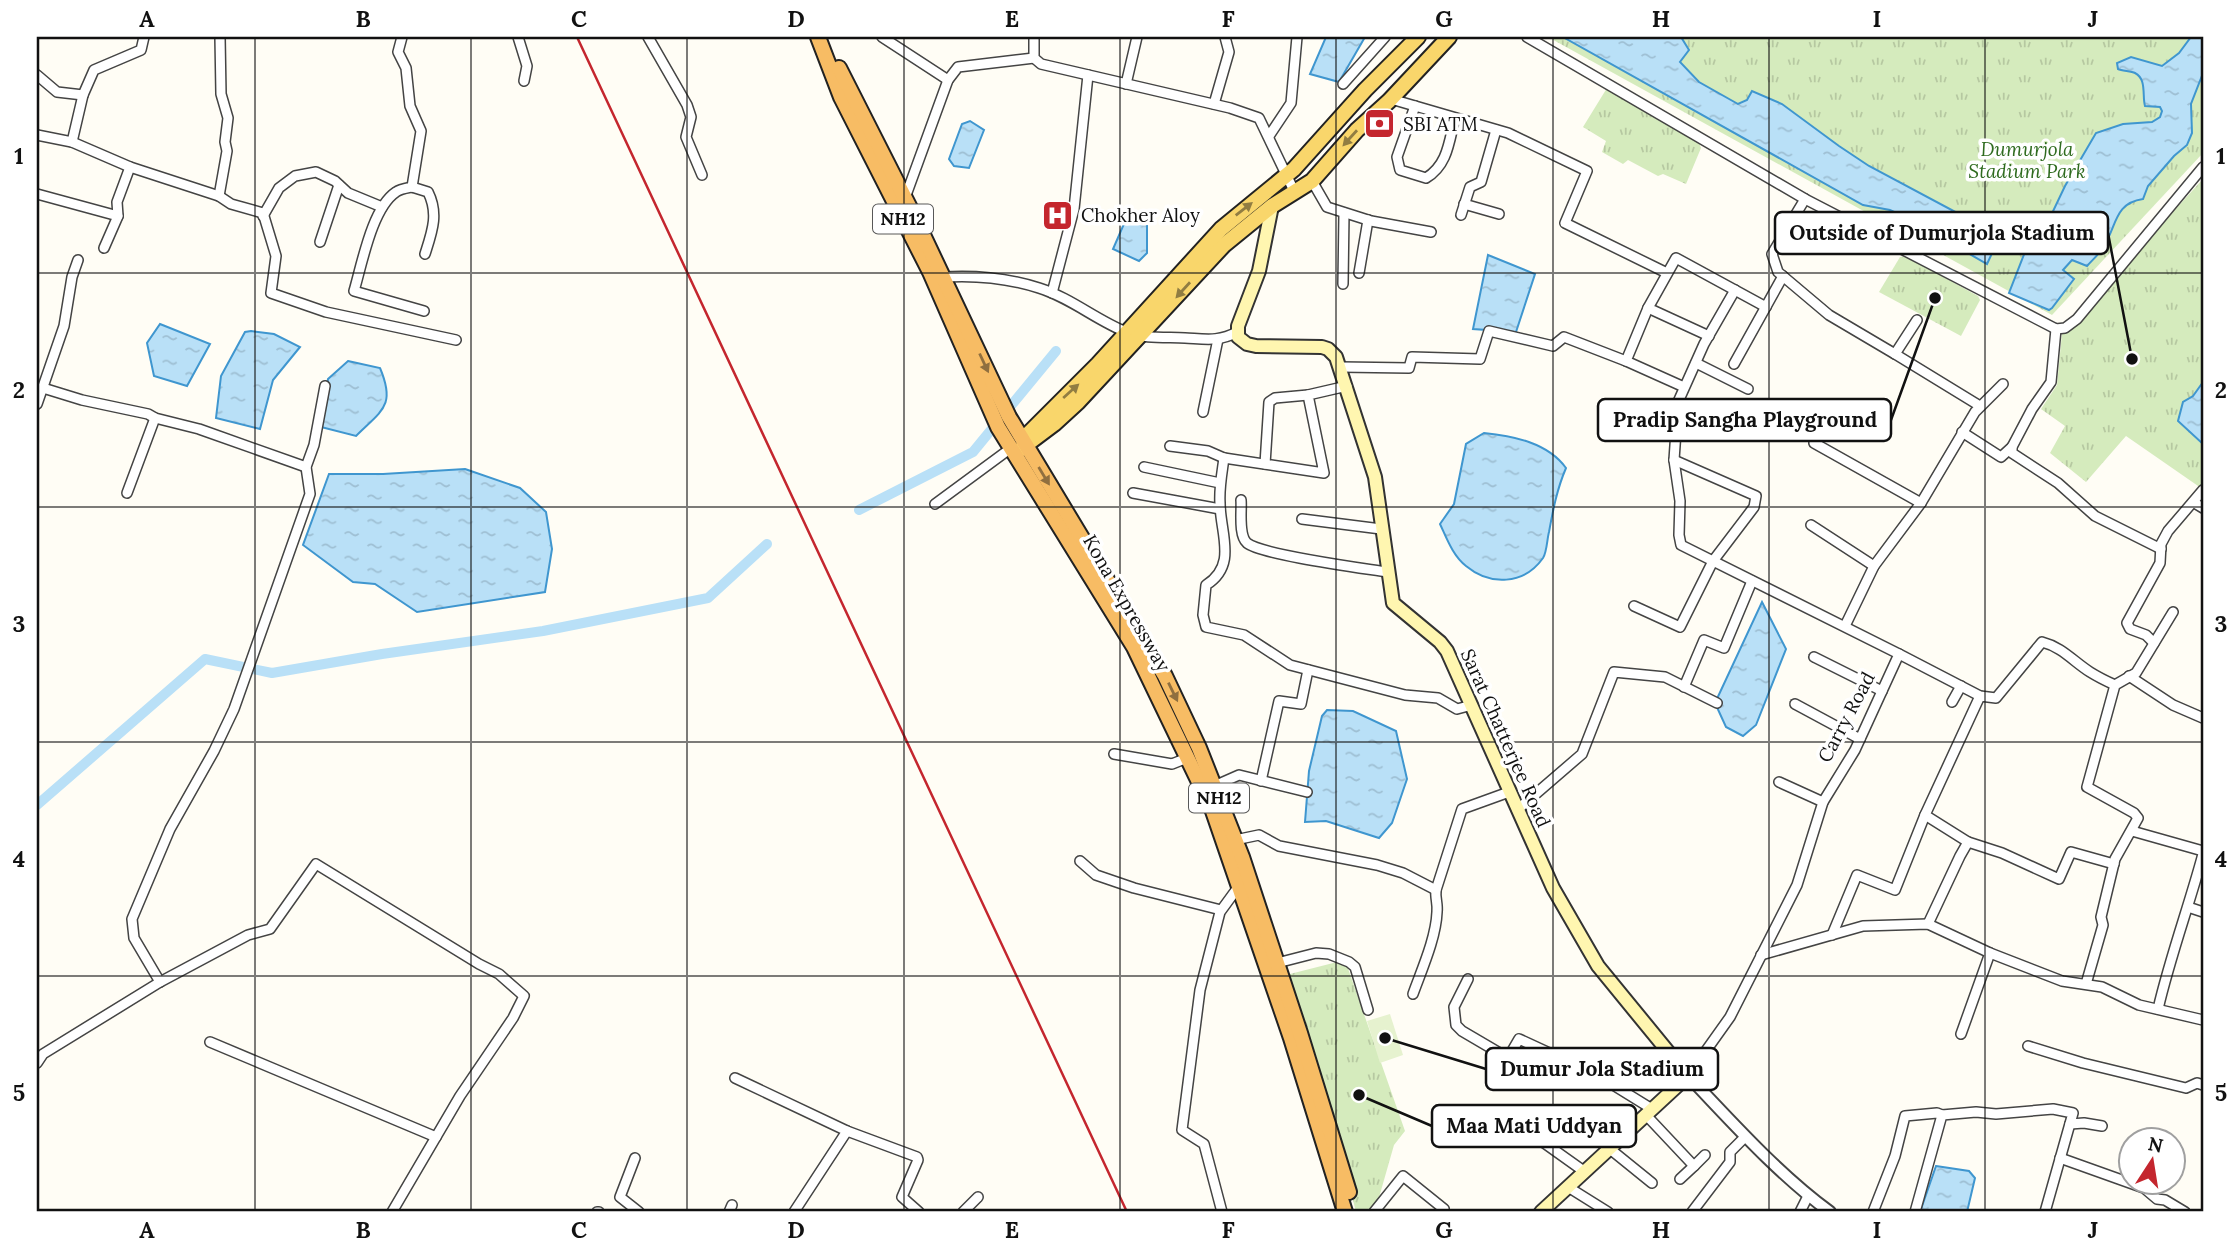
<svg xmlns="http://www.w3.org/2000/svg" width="2240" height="1249" font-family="Lora,serif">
<defs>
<pattern id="grass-tufts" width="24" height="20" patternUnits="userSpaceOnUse" patternTransform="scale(1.75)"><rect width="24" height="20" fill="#d5ebbd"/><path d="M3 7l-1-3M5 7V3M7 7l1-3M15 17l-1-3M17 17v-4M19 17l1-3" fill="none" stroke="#b6c8a1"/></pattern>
<pattern id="water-ripples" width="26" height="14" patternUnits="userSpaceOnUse" patternTransform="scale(1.75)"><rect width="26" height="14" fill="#b9e0f7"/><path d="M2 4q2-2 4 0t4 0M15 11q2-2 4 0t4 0" fill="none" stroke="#9ebfd3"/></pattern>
</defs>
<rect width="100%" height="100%" fill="#fffdf5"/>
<g fill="url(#grass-tufts)">
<polygon points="1548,37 2203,37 2203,153 2052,315"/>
<polygon points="1607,88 1698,140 1701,148 1686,184 1663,174 1658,176 1628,160 1623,164 1602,152 1606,141 1583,127"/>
<polygon points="2203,179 2203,485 2201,488 2126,436 2086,482 2050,453 2065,426 2041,409 2057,385 2062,333"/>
<polygon points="1905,256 1978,296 1980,300 1961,336 1879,292 1900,257"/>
<polygon points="1345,960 1405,1131 1394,1145 1376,1208 1373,1212 1356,1212 1317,1058 1286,975"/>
</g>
<polygon fill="#e6f2cf" points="1390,1014 1403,1055 1380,1063 1367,1021"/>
<g fill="url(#water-ripples)" stroke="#3f96cf" stroke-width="2">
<polygon points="1326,37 1365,37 1339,82 1310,74"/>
<polygon points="1563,37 1681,37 1689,50 1680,62 1699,82 1738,104 1747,100 1752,91 1782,104 1839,146 1869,166 1991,231 1994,229 2001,234 1987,264 1905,217 1890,210 1863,205"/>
<path d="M2191,37H2203V73L2191,104L2192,133L2187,145L2174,156L2148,186L2143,199C2115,203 2117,224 2105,244C2101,253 2093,259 2087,266L2072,260L2063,270L2074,279L2052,308L2049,310L2009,293L2030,239L2047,224L2065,186L2096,133L2123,124L2152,122L2160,117L2162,111L2160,107L2145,106C2142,96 2147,79 2135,73C2131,71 2122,71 2118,69L2117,63L2131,57L2162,66L2179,53Z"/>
<polygon points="970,121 984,130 969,168 954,166 949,159 962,124"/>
<polygon points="1130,210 1147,221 1147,253 1139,261 1113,249"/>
<polygon points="1488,255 1535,274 1516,332 1473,329"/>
<polygon points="160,324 210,344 187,386 154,376 147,343"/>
<polygon points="251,331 274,334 300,347 273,380 260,429 216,418 221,376 245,332"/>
<path d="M348,361L380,368C396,406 382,410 356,436L321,427L328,379Z"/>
<polygon points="2203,382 2203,444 2178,421 2183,402 2193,396"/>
<path d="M1484,433C1514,436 1548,443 1566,468C1557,489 1553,510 1549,532C1547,539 1547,552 1543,558C1524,585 1490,586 1466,566C1453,556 1447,539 1440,524L1454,504L1466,444Z"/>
<polygon points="465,469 520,488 546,512 552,549 545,592 417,612 375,584 353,582 303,545 329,474 383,474"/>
<polygon points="1762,602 1786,649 1756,725 1743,736 1726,727 1715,703"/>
<polygon points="1327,710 1353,711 1396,731 1407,779 1392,823 1379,838 1326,821 1305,822 1309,771 1322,716"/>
<polygon points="1936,1166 1969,1171 1975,1178 1967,1212 1920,1212"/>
</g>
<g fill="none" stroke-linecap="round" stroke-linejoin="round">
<g stroke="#b9e0f7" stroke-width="10">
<polyline points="859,510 973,452 1056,351"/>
<polyline points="37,805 205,659 272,673 382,654 543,631 708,598 767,544"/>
</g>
<defs>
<g id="minor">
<path d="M402,37L398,52L406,68L410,106L421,131L412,187C407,188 400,189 396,192C372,208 362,264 354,291L424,311"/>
<polyline points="518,37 527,66 524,81"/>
<polyline points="648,37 687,105 691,117 686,137 702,175"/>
<polyline points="882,37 948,80"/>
<polyline points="1034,37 1034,58 1041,64 1230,108 1259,118 1295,193"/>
<polyline points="1527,37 1805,199 2056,329 2065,328 2077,319 2203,167"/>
<polyline points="37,75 57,92 83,95 94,70 141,50 144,37"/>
<polyline points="1126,84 1137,37"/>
<polyline points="1343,84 1385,37"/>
<polyline points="1391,99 1508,133 1587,171 1565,223 1667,273"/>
<polyline points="1214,104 1229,52 1225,37"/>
<path d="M1415,106L1397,157L1400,170L1426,178C1448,165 1449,141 1455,118"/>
<polyline points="37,135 72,142 130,167 219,196 231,204 263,213 276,256 271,293 326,312 456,340"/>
<polyline points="1269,136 1291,103 1297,37"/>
<polyline points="72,142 83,95"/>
<polyline points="1312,181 1327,207 1371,221 1431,232"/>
<path d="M412,187L428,192C439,214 432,232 425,254"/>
<polyline points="37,194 118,216"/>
<polyline points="219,196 227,151 225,142 228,118 221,94 220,37"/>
<polyline points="905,198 948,80 958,67 1034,58"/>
<polyline points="1805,199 1772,254 1778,272 1829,315 1895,354 1917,320"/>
<polyline points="1464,204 1499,214"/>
<polyline points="1461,215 1470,187 1481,182 1496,130"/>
<polyline points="263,216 279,188 295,176 316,172 335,181 348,193 382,207"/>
<polyline points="320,242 339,185"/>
<polyline points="104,248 118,216 117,202 130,167"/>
<polyline points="1359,273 1368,220"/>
<path d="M943,277C975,275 1008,278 1039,288C1071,298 1096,320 1126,332C1144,339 1166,337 1185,338C1205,339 1219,342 1237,332"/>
<polyline points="1343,284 1344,213"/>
<polyline points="1052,293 1074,209 1088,75"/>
<polyline points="1648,308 1626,361 1684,387"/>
<polyline points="2056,329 2051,382 2032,409 2012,447 2012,453 2058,483 2095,516 2161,549"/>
<polyline points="1709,336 1648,308 1676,258 1766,307"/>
<polyline points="1895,354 1980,406"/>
<polyline points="1696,363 1748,389"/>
<polyline points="1734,364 1783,276"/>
<polyline points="1341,367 1409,368 1412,357 1480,359 1489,331 1553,346 1564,337 1626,361"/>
<polyline points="43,388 82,400 148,414 155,418 199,429 306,467"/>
<polyline points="37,404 64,326 72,277 78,260"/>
<polyline points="1203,412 1218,339"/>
<polyline points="1962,432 2001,457 2012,447"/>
<polyline points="1814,443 1921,503"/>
<polyline points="1170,446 1208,451 1224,458 1324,473 1308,395 1347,386"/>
<path d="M1224,458C1222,473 1219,488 1220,503C1220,533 1238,565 1206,585L1203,615L1206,627L1244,635L1290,665L1405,695L1438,698L1457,709L1472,705"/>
<polyline points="1265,464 1269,402 1275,398 1308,395"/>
<polyline points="1144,467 1220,483"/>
<polyline points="127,493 155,418"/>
<polyline points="1133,493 1220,509"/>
<path d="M1241,500C1242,510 1238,535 1247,543C1262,555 1362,568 1387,572"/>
<polyline points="2193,502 2203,508"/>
<polyline points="935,504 1011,448"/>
<polyline points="1302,519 1381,529"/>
<polyline points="1811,525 1874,566"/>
<polyline points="1634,606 1680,627 1713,561 1754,507 1756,496 1674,460"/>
<polyline points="1845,626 1874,566 1921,503 1975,412 2003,384"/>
<polyline points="2154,643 2146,635 2130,629 2127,623 2160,563 2161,544 2168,531 2203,490"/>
<path d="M1899,654L1980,696L1996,698L2042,642C2062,647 2074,662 2090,672C2098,677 2106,681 2115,685"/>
<polyline points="1814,657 1882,691"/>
<polyline points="2129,676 2173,705 2203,718"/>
<polyline points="1684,687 1704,640 1724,648 1752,581"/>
<polyline points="1952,702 1961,686"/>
<polyline points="1795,704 1860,739"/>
<polyline points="1114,754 1172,764 1187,758"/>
<polyline points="1261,781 1279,701 1301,704 1308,670"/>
<polyline points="1779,782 1823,802"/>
<polyline points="1214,786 1239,775 1307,792"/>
<polyline points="1517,810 1582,754 1614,672 1665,677 1717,703"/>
<polyline points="2132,831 2203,851"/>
<polyline points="1235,840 1259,835 1279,846 1377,865 1403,873 1436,890"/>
<polyline points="1968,842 1925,815 1980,696"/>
<polyline points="1080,861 1096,875 1134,888 1221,910"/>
<polyline points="2188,907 2203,912"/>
<polyline points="1928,924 1960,856 1968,842 2002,853 2059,879 2071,852 2114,864"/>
<polyline points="1832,935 1857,875 1895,890 1925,815"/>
<polyline points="1761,955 1863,926 1928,924 1990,953 2062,981 2102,987 2139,1005 2203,1020"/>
<polyline points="1277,963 1316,953 1329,954 1349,962 1355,967 1368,1010"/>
<polyline points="1468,979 1454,1007 1456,1025 1462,1031 1508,1058 1519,1039 1597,1075 1652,1109"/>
<polyline points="160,982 134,938 132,919 170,829 214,751 234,709 310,494 306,467 314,445 325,386"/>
<polyline points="2086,984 2103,925 2101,917 2115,859 2138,818 2134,813 2087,787 2115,685 2136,673 2173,612"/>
<path d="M1413,994C1422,969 1436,938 1437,912C1438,904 1435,898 1436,890L1462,809L1509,792"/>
<path d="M2158,1009C2170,957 2189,906 2203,854"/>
<polyline points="1961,1034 1990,953"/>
<polyline points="210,1042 436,1137"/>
<polyline points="2028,1046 2083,1063 2186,1088 2197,1083 2203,1085"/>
<polyline points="37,1063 43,1054 160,982 248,935 270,929 316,864 479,964 499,974 524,996 513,1018 460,1096 392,1212"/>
<polyline points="1688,1076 1730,1017 1797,885 1823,802 1855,750 1899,654 1681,545 1679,535 1680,501 1674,460 1678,402 1704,344 1735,290"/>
<polyline points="735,1078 847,1131 794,1212"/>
<polyline points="1646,1115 1694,1166 1705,1155"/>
<polyline points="2070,1124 2084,1123 2102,1126"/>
<polyline points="1526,1130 1585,1172"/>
<polyline points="847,1131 917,1157 918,1160 902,1197 919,1212"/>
<polyline points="1610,1149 1652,1183"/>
<polyline points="635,1158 620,1197 639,1212"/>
<polyline points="2060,1158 2144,1188 2157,1199 2165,1200 2185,1212"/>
<polyline points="1680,1179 1694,1166"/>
<polyline points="1568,1187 1608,1212"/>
<polyline points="597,1212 599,1212"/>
<polyline points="729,1212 732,1205"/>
<polyline points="963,1212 978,1197"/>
<polyline points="1222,1212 1204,1144 1182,1130 1200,990 1220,912 1239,886"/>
<polyline points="1374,1212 1403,1176 1444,1209 1443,1212"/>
<polyline points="1692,1212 1730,1162 1730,1152 1745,1137"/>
<polyline points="1800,1212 1808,1196"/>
<polyline points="1873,1212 1895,1156 1905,1116 1937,1113 1942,1115"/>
<polyline points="1915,1212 1942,1115 1976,1112 1996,1114 2053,1109 2073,1113 2045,1212"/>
</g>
<path id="tertiary" d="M1688,1076C1733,1123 1777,1173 1830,1212"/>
<polyline id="secondary" points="1272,206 1259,271 1238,326 1238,337 1247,344 1256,346 1322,347 1328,349 1336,357 1375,477 1393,603 1440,642 1447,651 1553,888 1598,966 1688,1076 1541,1212"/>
<g id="primary">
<polyline points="1023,439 1098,364 1221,229 1294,169 1365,90 1418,37"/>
<polyline points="1018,451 1054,424 1078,402 1224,245 1272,206 1312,181 1357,130 1389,101 1449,37"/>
</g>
<g id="trunk">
<polyline points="818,37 841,97 930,272 998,427 1134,647 1213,811 1291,1038 1345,1212"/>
<polyline points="839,68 915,218 1009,417 1165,676 1199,748 1242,857 1300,1033 1349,1192"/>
</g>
</defs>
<use href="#minor" stroke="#444" stroke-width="12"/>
<use href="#tertiary" stroke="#444" stroke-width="14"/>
<use href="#secondary" stroke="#333" stroke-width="16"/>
<use href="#primary" stroke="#222" stroke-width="18"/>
<use href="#trunk" stroke="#222" stroke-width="18"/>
<use href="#minor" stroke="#fff" stroke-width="9"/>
<use href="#tertiary" stroke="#fff" stroke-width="10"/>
<use href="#secondary" stroke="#fff6b0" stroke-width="12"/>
<use href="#primary" stroke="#f9d66b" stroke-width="14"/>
<use href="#trunk" stroke="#f7bc64" stroke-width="14"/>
<polyline stroke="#c4262e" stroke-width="2.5" points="577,37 1127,1212"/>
</g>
<defs><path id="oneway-solid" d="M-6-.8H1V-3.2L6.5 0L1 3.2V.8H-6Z" transform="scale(1.75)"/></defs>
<g fill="#917d42">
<use href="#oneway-solid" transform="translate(1350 138) rotate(132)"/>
<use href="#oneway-solid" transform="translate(1244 209) rotate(-38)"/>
<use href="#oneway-solid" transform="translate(1183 290) rotate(132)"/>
<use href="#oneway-solid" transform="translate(1071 391) rotate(-42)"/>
</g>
<g fill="#906f3f">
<use href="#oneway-solid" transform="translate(984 363) rotate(65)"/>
<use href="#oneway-solid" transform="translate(1044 476) rotate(59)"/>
<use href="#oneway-solid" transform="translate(1173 692) rotate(64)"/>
</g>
<path fill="none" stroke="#111" stroke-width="2" stroke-opacity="0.55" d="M255,37V1212M471,37V1212M687,37V1212M904,37V1212M1120,37V1212M1336,37V1212M1553,37V1212M1769,37V1212M1985,37V1212M37,273H2203M37,507H2203M37,742H2203M37,976H2203"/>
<defs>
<symbol id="bank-square" viewBox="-11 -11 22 22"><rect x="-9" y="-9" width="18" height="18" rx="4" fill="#c4262e" stroke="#fff"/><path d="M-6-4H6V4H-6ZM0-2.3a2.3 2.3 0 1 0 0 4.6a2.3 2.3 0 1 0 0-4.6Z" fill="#fff"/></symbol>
<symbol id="hospital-square" viewBox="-11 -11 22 22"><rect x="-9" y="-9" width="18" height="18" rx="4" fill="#c4262e" stroke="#fff"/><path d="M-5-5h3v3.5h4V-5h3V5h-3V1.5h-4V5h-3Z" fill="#fff"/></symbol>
</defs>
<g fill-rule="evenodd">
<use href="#bank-square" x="1362" y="106" width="35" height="35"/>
<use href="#hospital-square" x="1040" y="198" width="35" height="35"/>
</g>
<g text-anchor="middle" stroke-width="7" stroke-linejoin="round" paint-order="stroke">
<g fill="#fff" stroke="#585858" stroke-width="2">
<rect x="873" y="204.5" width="60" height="29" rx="5"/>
<rect x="1189" y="783.5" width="60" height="29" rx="5"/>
</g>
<g font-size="18" font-weight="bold" fill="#111">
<text x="903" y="225">NH12</text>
<text x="1219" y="804">NH12</text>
</g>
<g font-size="19" fill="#111" stroke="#fff" text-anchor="start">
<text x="1403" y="131">SBI ATM</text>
<text x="1081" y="222">Chokher Aloy</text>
</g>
<g font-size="19" font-style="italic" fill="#2f6b1f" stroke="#fff">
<text x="2027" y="156">Dumurjola<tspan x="2027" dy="22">Stadium Park</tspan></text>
</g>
<g font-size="19" fill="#111" stroke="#fff">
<text transform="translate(1127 603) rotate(60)" y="7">Kona Expressway</text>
<text transform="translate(1846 717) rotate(-62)" y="7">Carry Road</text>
<text transform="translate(1506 738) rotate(66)" y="7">Sarat Chatterjee Road</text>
</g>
</g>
<path fill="none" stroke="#111" stroke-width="2.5" d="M2132 359L2108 233M1935 298L1891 420M1385 1038L1486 1069M1359 1095L1432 1126"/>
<g fill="#111" stroke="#fff" stroke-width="2.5">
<circle cx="2132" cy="359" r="7"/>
<circle cx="1935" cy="298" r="7"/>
<circle cx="1385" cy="1038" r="7"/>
<circle cx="1359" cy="1095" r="7"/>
</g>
<g fill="#fff" stroke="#111" stroke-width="2.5">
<rect x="1775" y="212" width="333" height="42" rx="7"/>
<rect x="1598" y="399" width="293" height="42" rx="7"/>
<rect x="1486" y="1048" width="232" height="42" rx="7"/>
<rect x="1432" y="1105" width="204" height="42" rx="7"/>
</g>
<g font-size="21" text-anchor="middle" font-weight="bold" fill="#111">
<text x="1942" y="240">Outside of Dumurjola Stadium</text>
<text x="1745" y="427">Pradip Sangha Playground</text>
<text x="1602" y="1076">Dumur Jola Stadium</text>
<text x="1534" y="1133">Maa Mati Uddyan</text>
</g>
<rect width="2240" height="1249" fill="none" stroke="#ffffff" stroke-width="77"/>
<g transform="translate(2152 1161) rotate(12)"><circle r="33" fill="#ffffff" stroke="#a0a0a0" stroke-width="2"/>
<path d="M0-5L12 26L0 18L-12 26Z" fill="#c4262e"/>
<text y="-10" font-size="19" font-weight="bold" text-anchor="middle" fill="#111111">N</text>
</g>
<rect x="38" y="38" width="2164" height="1172" fill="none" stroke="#111" stroke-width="2.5"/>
<g font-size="23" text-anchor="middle" font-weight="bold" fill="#111">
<text x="147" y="27">A</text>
<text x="363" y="27">B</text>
<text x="579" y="27">C</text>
<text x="796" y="27">D</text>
<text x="1012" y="27">E</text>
<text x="1228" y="27">F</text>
<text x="1444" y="27">G</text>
<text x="1661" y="27">H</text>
<text x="1877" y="27">I</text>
<text x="2093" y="27">J</text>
<text x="19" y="164">1</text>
<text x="2221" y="164">1</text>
<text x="19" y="398">2</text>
<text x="2221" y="398">2</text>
<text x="19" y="632">3</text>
<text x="2221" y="632">3</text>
<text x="19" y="867">4</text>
<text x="2221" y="867">4</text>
<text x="19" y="1101">5</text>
<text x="2221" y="1101">5</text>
<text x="147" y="1238">A</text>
<text x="363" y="1238">B</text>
<text x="579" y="1238">C</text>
<text x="796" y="1238">D</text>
<text x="1012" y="1238">E</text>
<text x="1228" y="1238">F</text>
<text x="1444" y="1238">G</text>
<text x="1661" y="1238">H</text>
<text x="1877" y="1238">I</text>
<text x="2093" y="1238">J</text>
</g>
</svg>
